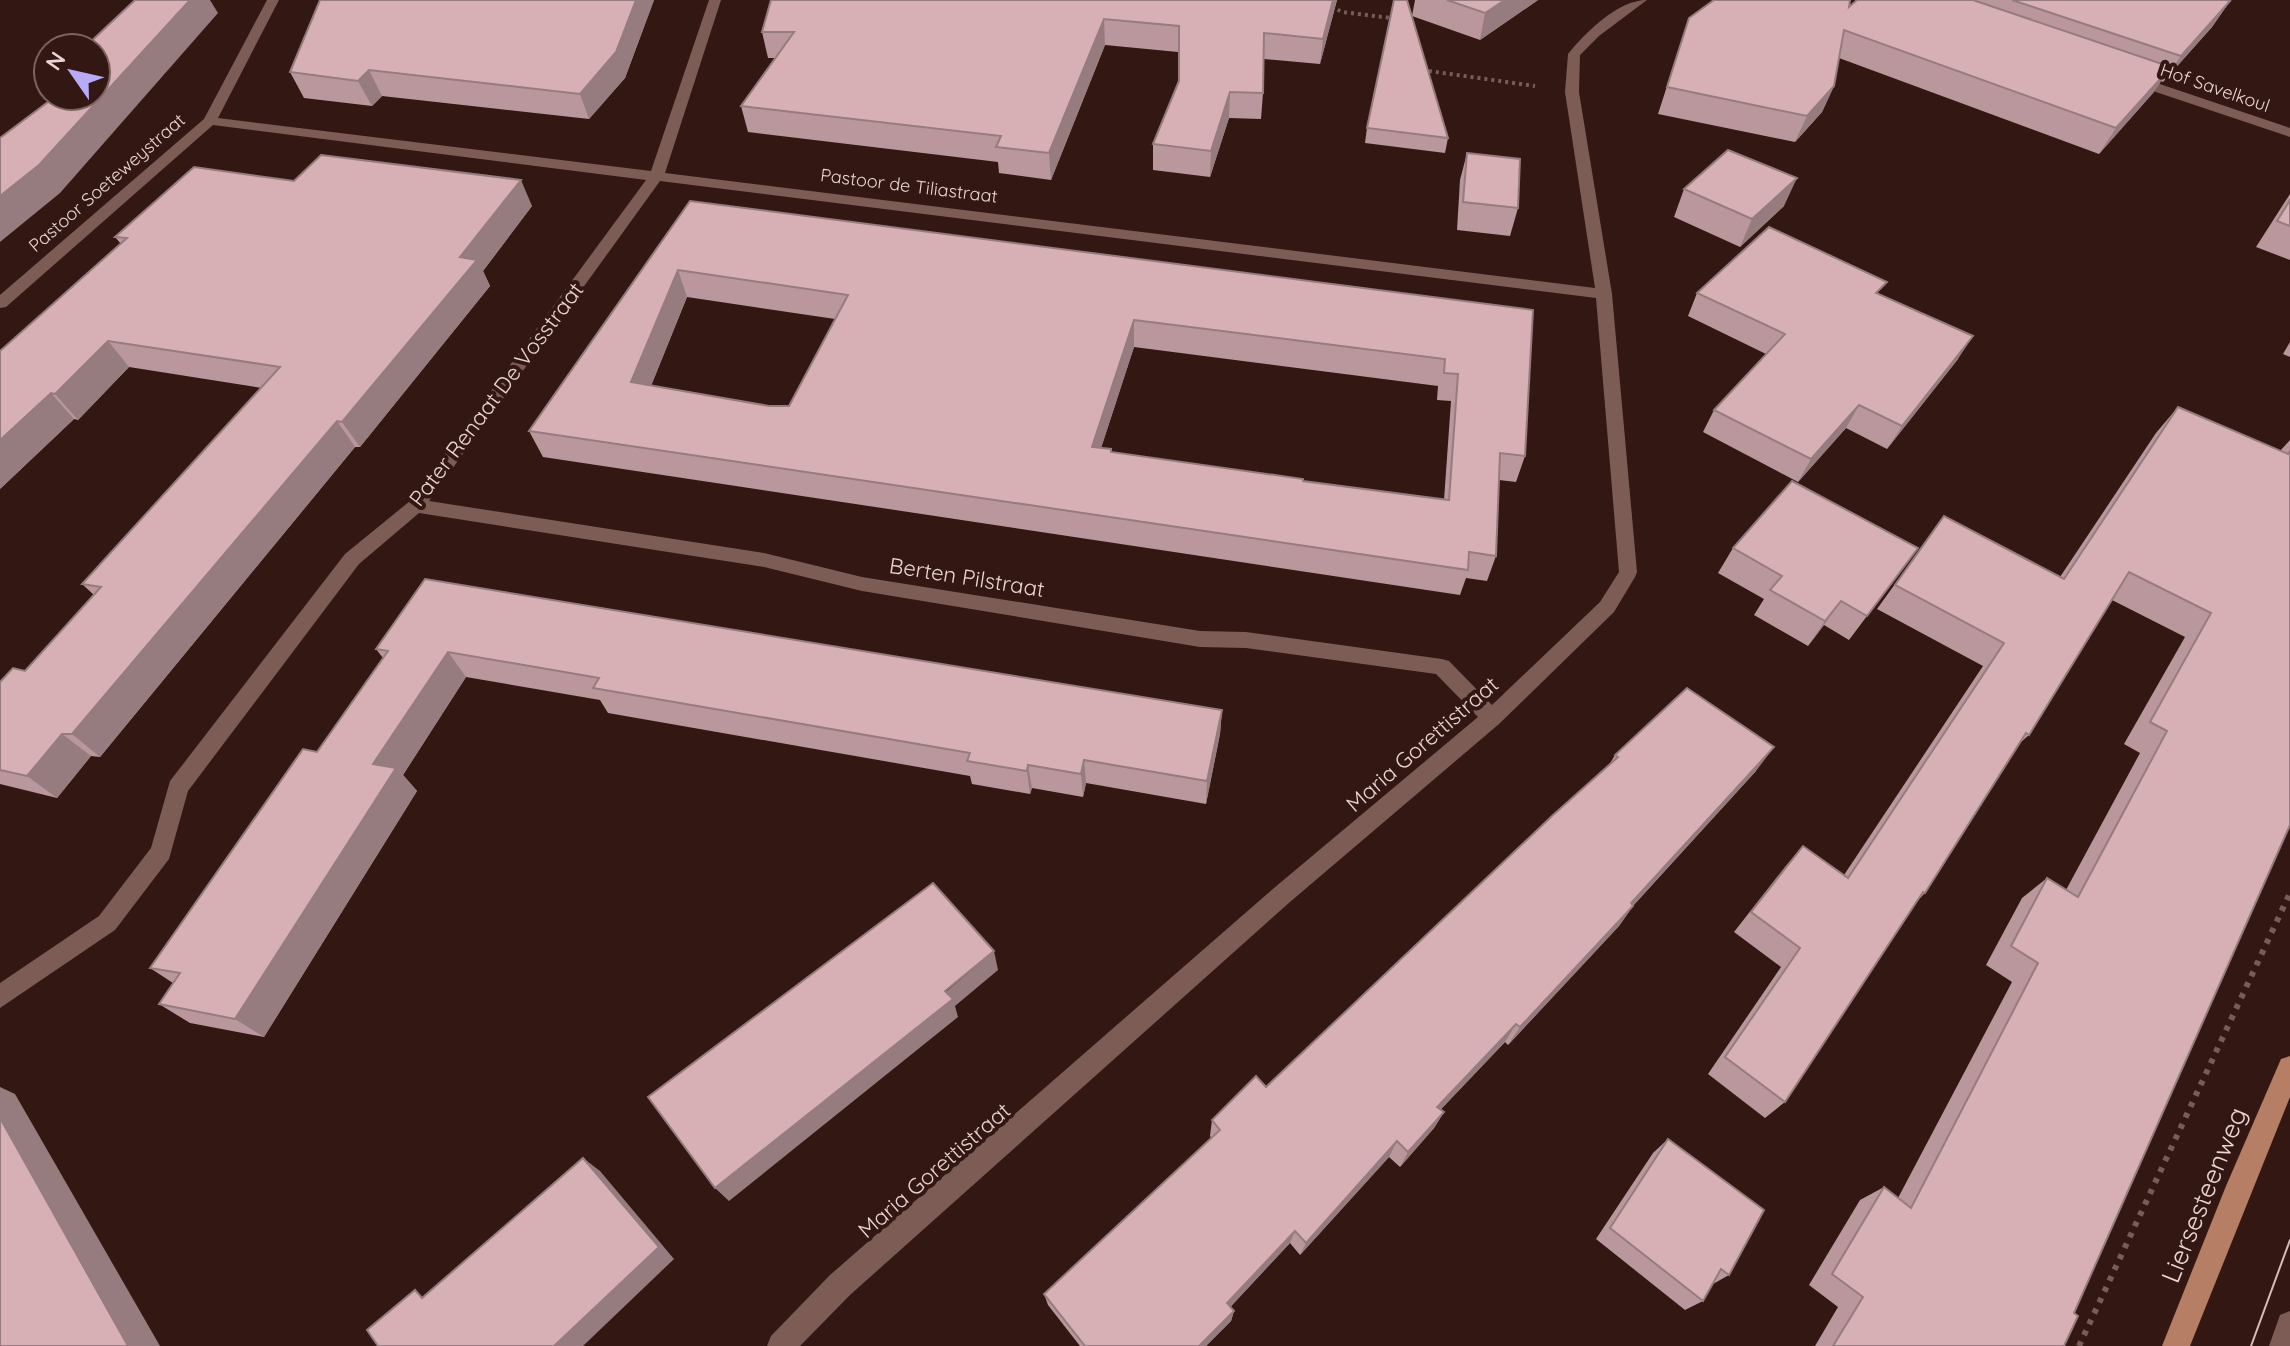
<svg xmlns="http://www.w3.org/2000/svg" width="2290" height="1346" font-family="Quicksand,sans-serif">
<rect width="100%" height="100%" fill="#331713"/>
<g fill="none" stroke-linecap="round" stroke-linejoin="round">
<g stroke="#765d59" stroke-width="4" stroke-dasharray="3 4" stroke-linecap="butt">
<polyline points="1319,0 1342,12 1391,18 1392,21"/>
<polyline points="1422,70 1535,86"/>
</g>
<polyline stroke="#765d59" stroke-width="6" stroke-dasharray="5 7" stroke-linecap="butt" points="2079,1346 2290,893"/>
<g fill="#7d5c56" fill-rule="evenodd">
<path d="M267,0H279L218,118L651,171L709,0H721L665,173L1595,288L1565,92L1568,54C1586,32 1618,0 1647,0L1599,36L1580,55L1579,92L1612,294L1637,572L1635,577L1614,612L1499,724L1290,902L850,1295L800,1346H767L771,1336L830,1275L1274,888L1478,717L1436,674L1246,648L1200,647L862,591L764,567L419,513L359,564L188,791L169,859L115,930L0,1008V983L99,916L151,848L170,781L345,554L410,501L646,180L213,125L6,307L0,308V295L204,119ZM660,181L1596,298L1619,572L1600,602L1492,705L1449,661L1442,659L1246,632L1200,631L862,577L764,553L429,501Z"/>
<polygon points="2126,76 2136,76 2290,128 2290,137 2126,82"/>
<polygon points="2290,1311 2290,1346 2269,1346 2280,1315"/>
</g>
<polygon fill="#b57e65" fill-rule="evenodd" points="2290,1056 2290,1097 2190,1346 2162,1346 2226,1186 2281,1059"/>
<polyline stroke="#d3bebb" stroke-width="2" points="2251,1346 2290,1240"/>
</g>
<g fill="#b9979c" fill-rule="evenodd">
<polygon points="320,0 654,0 625,78 589,119 382,96 372,106 304,98 290,72"/>
<polygon points="1337,0 1320,64 1264,59 1263,93 1261,119 1229,118 1210,177 1153,170 1153,144 1178,82 1178,52 1105,45 1051,180 999,173 998,162 748,132 741,106 775,58 768,58 762,32"/>
<polygon points="1415,0 1538,0 1480,40 1412,16"/>
<polygon points="1857,0 2226,0 2230,1 2212,27 2163,82 2161,81 2153,93 2099,154 1839,58 1834,86 1822,112 1795,142 1658,114 1689,18 1849,7"/>
<polygon points="1367,128 1448,138 1445,153 1365,143"/>
<polygon points="1467,153 1518,208 1510,236 1457,230 1460,180"/>
<polygon points="294,181 532,206 483,271 490,286 360,447 355,447 100,757 91,756 57,798 0,784 0,682 25,671 94,595 82,584 262,388 129,367 78,420 74,419 0,489 121,244 115,237"/>
<polygon points="1684,189 1784,206 1740,247 1674,217"/>
<polygon points="2290,194 2290,260 2256,247"/>
<path d="M690,201L1533,310L1525,456L1516,482L1499,480L1496,556L1487,581L1466,578L1460,595L543,457L529,431ZM687,297L835,319L789,406H769L651,386ZM1134,347L1438,386L1437,400L1451,401L1444,500L1303,481L1111,452L1101,448Z"/>
<polygon points="1697,293 1880,295 1958,359 1887,449 1846,428 1798,482 1703,432 1714,410 1766,354 1688,316"/>
<polygon points="2290,342 2290,357 2283,354"/>
<polygon points="2178,407 2280,451 2290,440 2290,825 2074,1313 2064,1346 1815,1346 1838,1307 1809,1285 1860,1200 1884,1187 1898,1198 2012,982 1986,965 2022,898 2047,878 2066,890 2140,753 2124,744 2185,637 2112,600 2029,735 2021,742 1925,893 1916,902 1785,1102 1765,1118 1708,1074 1781,967 1734,932 1785,867 1803,846 1844,875 1983,666 1877,609 1944,516 2060,577 2156,433"/>
<polygon points="1733,548 1918,548 1849,640 1824,625 1808,646 1754,615 1764,599 1718,573"/>
<polygon points="425,579 1222,710 1220,734 1206,804 1086,783 1083,797 1032,788 1030,794 972,784 970,776 608,713 600,700 466,677 403,775 417,791 264,1037 190,1023 159,1004 173,983 150,968 317,752 383,658 376,649"/>
<polygon points="1615,755 1756,771 1633,906 1619,926 1508,1045 1505,1042 1441,1109 1444,1112 1434,1128 1400,1167 1389,1157 1300,1255 1290,1243 1230,1307 1234,1311 1231,1321 1206,1346 1080,1346 1048,1305 1044,1294 1211,1138 1210,1136 1212,1120 1266,1087 1609,765"/>
<polygon points="1668,1139 1729,1275 1713,1284 1703,1301 1685,1310 1596,1239 1653,1153"/>
</g>
<g fill="#967b7f">
<polygon points="190,0 210,0 218,13 60,193 0,242 0,196"/>
<polygon points="636,0 654,0 625,78 589,119 580,94"/>
<polygon points="1333,0 1337,0 1320,64 1323,39"/>
<polygon points="1505,0 1538,0 1480,40 1485,13"/>
<polygon points="2230,1 2212,27 2163,82 2181,56"/>
<polygon points="1104,19 1105,45 1051,180 1049,153"/>
<polygon points="2171,67 2153,93 2099,154 2116,128"/>
<polygon points="369,70 382,96 372,106 358,81"/>
<polygon points="1834,86 1822,112 1795,142 1807,116"/>
<polygon points="1230,92 1229,118 1210,177 1211,151"/>
<polygon points="1797,178 1784,206 1740,247 1752,219"/>
<polygon points="521,180 532,206 483,271 490,286 360,447 342,422 460,257"/>
<polygon points="678,270 687,297 642,408 631,382"/>
<polygon points="1134,320 1134,347 1093,473 1092,447"/>
<polygon points="1973,336 1958,359 1887,449 1902,426"/>
<polygon points="108,341 129,367 78,420 55,394"/>
<polygon points="51,393 74,419 0,489 0,440"/>
<polygon points="1859,405 1846,428 1798,482 1811,459"/>
<polygon points="337,421 355,447 100,757 72,734"/>
<polygon points="1841,601 1824,625 1808,646 1825,621"/>
<polygon points="448,652 466,677 403,775 417,791 264,1037 235,1019 373,764"/>
<polygon points="1222,710 1220,734 1206,804 1207,781"/>
<polygon points="62,734 91,756 57,798 27,776"/>
<polygon points="1774,747 1756,771 1616,924 1631,903"/>
<polygon points="1084,760 1086,783 1083,797 1081,774"/>
<polygon points="1028,765 1032,788 1030,794 1027,771"/>
<polygon points="1633,906 1619,926 1508,1045 1520,1027"/>
<polygon points="994,951 998,970 955,1006 958,1017 729,1201 715,1188"/>
<polygon points="1516,1024 1505,1042 1428,1123 1437,1107"/>
<polygon points="0,1087 15,1094 160,1346 128,1346 0,1118"/>
<polygon points="1444,1112 1434,1128 1400,1167 1408,1152"/>
<polygon points="1397,1141 1389,1157 1300,1255 1306,1243"/>
<polygon points="583,1158 600,1171 674,1259 583,1346 554,1346"/>
<polygon points="1295,1231 1290,1243 1224,1314 1227,1303"/>
<polygon points="1234,1311 1231,1321 1206,1346 1199,1346"/>
</g>
<g fill="#d7b0b5" stroke="#967b7f" stroke-width="2" fill-rule="evenodd">
<polygon points="135,0 190,0 39,165 0,196 0,138 56,96 96,96 96,48 84,48"/>
<polygon points="320,0 636,0 616,52 580,94 369,70 358,81 290,72"/>
<polygon points="771,0 1333,0 1323,39 1264,33 1263,93 1230,92 1211,151 1153,144 1179,81 1179,26 1104,19 1049,153 996,147 1001,136 741,106 794,32 762,32"/>
<polygon points="1394,0 1407,0 1448,138 1367,128"/>
<polygon points="1447,0 1505,0 1485,13"/>
<polygon points="1714,0 1850,0 1849,7 1857,0 1973,0 2171,67 2116,128 1844,30 1834,86 1807,116 1667,87 1689,18"/>
<polygon points="2012,0 2226,0 2230,1 2181,56"/>
<polygon points="1728,150 1797,178 1752,219 1684,189"/>
<polygon points="1467,153 1520,159 1518,208 1463,202"/>
<polygon points="321,155 521,180 460,257 477,260 342,422 337,421 72,734 62,734 27,776 0,770 0,682 13,668 25,671 101,587 82,584 280,367 108,341 55,394 51,393 0,440 0,351 127,238 115,237 194,167 294,181"/>
<polygon points="2290,200 2290,226 2277,221"/>
<path d="M690,201L1533,310L1525,456L1500,453L1496,556L1469,552L1468,570L529,431ZM678,270L848,295L789,406H769L631,382ZM1134,320L1445,359L1444,373L1458,374L1449,500L1303,481V479L1111,452V449L1092,447Z"/>
<polygon points="1769,227 1887,282 1876,293 1973,336 1902,426 1859,405 1811,459 1714,410 1785,334 1697,293"/>
<polygon points="2178,407 2288,454 2290,451 2290,825 2074,1313 2078,1316 2064,1346 1833,1346 1863,1297 1832,1274 1884,1187 1911,1208 2038,963 2011,946 2047,878 2078,897 2167,731 2150,722 2211,613 2129,572 2029,735 2026,733 1925,893 1923,892 1785,1102 1725,1057 1800,948 1751,912 1803,846 1848,878 2004,643 1895,585 1944,516 2064,579"/>
<polygon points="1792,481 1918,548 1867,616 1841,601 1825,621 1770,590 1782,576 1733,548"/>
<polygon points="425,579 1222,710 1207,781 1084,760 1081,774 1028,765 1027,771 967,761 970,753 593,688 599,678 448,652 373,764 396,768 235,1019 159,1004 180,973 150,968 303,749 317,752 388,651 376,649"/>
<polygon points="1687,688 1774,747 1631,903 1633,906 1520,1027 1516,1024 1437,1107 1444,1112 1408,1152 1397,1141 1306,1243 1295,1231 1227,1303 1234,1311 1199,1346 1085,1346 1044,1294 1220,1130 1212,1120 1256,1076 1266,1087 1552,816 1618,757 1615,755"/>
<polygon points="933,883 994,951 945,991 953,999 715,1188 648,1097"/>
<polygon points="0,1118 128,1346 0,1346"/>
<polygon points="1668,1139 1764,1210 1729,1275 1721,1269 1703,1301 1610,1228"/>
<polygon points="583,1158 659,1247 554,1346 378,1346 367,1330 415,1290 422,1298"/>
</g>
<g text-anchor="middle" stroke-width="8" stroke-linejoin="round" paint-order="stroke">
<g font-size="18" fill="#ead6d3" stroke="#331713">
<text transform="translate(2215 88) rotate(19)" y="6">Hof Savelkoul</text>
<text transform="translate(107 183) rotate(-41)" y="6">Pastoor Soeteweystraat</text>
<text transform="translate(909 186) rotate(7)" y="6">Pastoor de Tiliastraat</text>
</g>
<g font-size="22" fill="#ead6d3" stroke="#331713">
<text transform="translate(496 394) rotate(-53)" y="8">Pater Renaat De Vosstraat</text>
<text transform="translate(967 577) rotate(9)" y="8">Berten Pilstraat</text>
<text transform="translate(1422 744) rotate(-41)" y="8">Maria Gorettistraat</text>
<text transform="translate(934 1170) rotate(-41)" y="8">Maria Gorettistraat</text>
</g>
<g font-size="26" fill="#ead6d3" stroke="#331713">
<text transform="translate(2204 1195) rotate(-68)" y="9">Liersesteenweg</text>
</g>
</g>
<g transform="translate(72 72) rotate(304)"><circle r="38" fill="#331713" stroke="#7c6360" stroke-width="2"/>
<path d="M0-6L14 30L0 20L-14 30Z" fill="#b7abf8"/>
<text y="-12" font-size="22" font-weight="bold" text-anchor="middle" fill="#ead6d3">N</text>
</g>
</svg>
